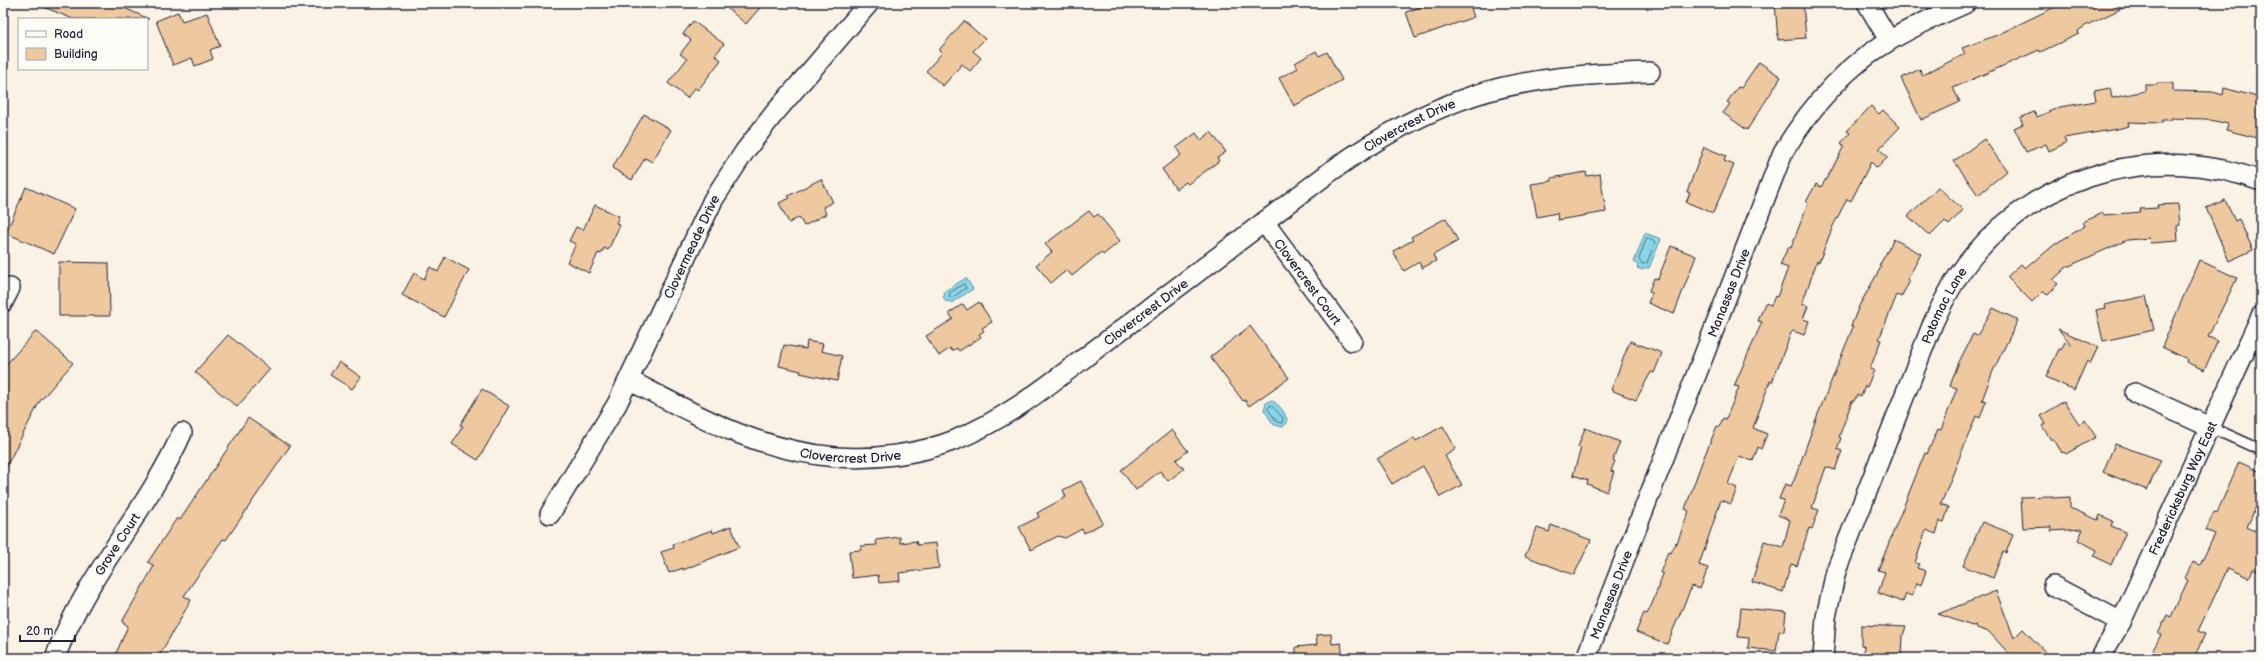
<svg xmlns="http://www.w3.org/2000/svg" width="2264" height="661" font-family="'Balsamiq Sans',sans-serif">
<rect width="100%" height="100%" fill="#faf2e5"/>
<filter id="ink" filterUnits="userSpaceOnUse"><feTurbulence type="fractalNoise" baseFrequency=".025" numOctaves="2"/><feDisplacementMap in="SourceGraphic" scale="8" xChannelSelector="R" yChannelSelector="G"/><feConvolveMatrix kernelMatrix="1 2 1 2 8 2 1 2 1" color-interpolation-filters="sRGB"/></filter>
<g filter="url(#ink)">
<g fill="#88d6e7" stroke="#5f8ea2">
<polygon points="1645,233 1661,239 1649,268 1644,268 1643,270 1637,268 1638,265 1634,262"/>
<polygon points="966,278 973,289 951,303 949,301 946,302 943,297 945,295 943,292"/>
<path d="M1271,400C1278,403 1288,415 1287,423L1283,427L1274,425L1264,410L1266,403Z"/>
</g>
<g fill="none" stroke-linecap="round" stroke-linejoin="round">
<g stroke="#4b6a80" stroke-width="1">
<polygon points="1647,238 1655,242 1647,263 1642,264 1639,260"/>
<polygon points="964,284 966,288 953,297 949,297 950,293"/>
<polygon points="1271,405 1283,418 1282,423 1277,422 1268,409"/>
</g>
</g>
<g fill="#eec99f" stroke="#22223b">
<polygon points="34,3 113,3 149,19 73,19"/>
<polygon points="721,3 764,3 746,24"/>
<polygon points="1433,3 1469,3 1474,17 1415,38 1406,12"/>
<polygon points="1775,3 1803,3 1806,38 1778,40"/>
<polygon points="2063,3 2133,3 2085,26 2078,31 2079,34 2040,52 2039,50 1953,88 1960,102 1921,120 1901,78 1920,69 1922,75 1965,54 1962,48 1997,35"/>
<polygon points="178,12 182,21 207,13 220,46 210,50 213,59 195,66 192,58 173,65 156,21"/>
<polygon points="693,21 724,44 715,55 721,60 698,90 695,88 687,98 668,83 687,59 680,54 691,40 683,34"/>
<polygon points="964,21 985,39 973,51 981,58 970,71 962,64 943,86 926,71 942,53 939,50"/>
<polygon points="1316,51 1319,56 1327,52 1342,80 1294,106 1279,78 1298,68 1295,63"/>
<polygon points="1759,62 1781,77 1747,130 1723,113 1730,104 1727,102 1738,87 1741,88"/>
<polygon points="2157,83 2173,83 2173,91 2213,92 2223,95 2224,88 2261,98 2261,139 2226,130 2228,124 2206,119 2171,118 2171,120 2162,120 2162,123 2128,122 2129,126 2117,129 2064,138 2066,143 2049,151 2046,144 2026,152 2014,128 2023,124 2020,118 2034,112 2037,117 2060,107 2096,101 2094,91 2110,88 2112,98 2145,91 2145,85 2157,85"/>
<polygon points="1871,106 1879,114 1883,110 1900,127 1879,149 1888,157 1877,168 1871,162 1851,201 1847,199 1833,226 1819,262 1817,261 1802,304 1808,306 1803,319 1809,321 1804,335 1793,331 1791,333 1772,382 1770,381 1753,428 1767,434 1761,449 1758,447 1753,461 1739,456 1728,484 1737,488 1731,504 1721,500 1699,565 1708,568 1700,589 1692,586 1667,644 1636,632 1644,613 1647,614 1652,604 1663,574 1660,573 1668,552 1671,553 1676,542 1677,543 1689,511 1685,509 1702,462 1717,426 1719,427 1723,418 1726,419 1739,387 1734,386 1762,322 1758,321 1765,303 1771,305 1775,296 1777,297 1788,268 1780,265 1788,247 1791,248 1808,203 1806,202 1816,184 1821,187 1831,171 1844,146 1841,143 1850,133 1847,131"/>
<polygon points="644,114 671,130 652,162 645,158 632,180 612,168"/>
<polygon points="1211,132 1226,152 1217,158 1219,161 1188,184 1186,182 1176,189 1162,169 1181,155 1176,148 1196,133 1201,140"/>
<polygon points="1984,139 2007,171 1978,195 1954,161"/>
<polygon points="1704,147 1726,156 1724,161 1734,165 1713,213 1686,202 1690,193 1687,192"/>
<polygon points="1586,172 1587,176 1600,174 1606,212 1558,220 1557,213 1537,217 1531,184 1552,181 1551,178"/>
<polygon points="821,179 833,202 823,207 826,214 804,226 799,217 789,223 779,203 790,198 788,196"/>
<polygon points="26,187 75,209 54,254 6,233"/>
<polygon points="1938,187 1963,210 1949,225 1945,221 1930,236 1908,216"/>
<polygon points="2225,200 2235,221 2239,219 2253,250 2229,261 2206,208"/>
<polygon points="2178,204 2180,225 2177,226 2178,241 2150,243 2149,238 2127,240 2067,267 2053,280 2058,284 2047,295 2043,291 2032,302 2007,277 2021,264 2025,268 2033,261 2034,262 2055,244 2085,226 2083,222 2103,213 2104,215 2141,212 2140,209 2158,208 2157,205"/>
<polygon points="595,205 619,216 616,223 620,225 608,250 604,248 601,254 598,253 589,273 567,262 576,244 569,241 576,227 583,230"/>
<polygon points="1089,211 1094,217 1098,214 1120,241 1103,255 1101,252 1072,276 1067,270 1051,283 1036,265 1052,252 1045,244"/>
<polygon points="1446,218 1458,241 1433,255 1436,261 1422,268 1419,262 1404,271 1393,251 1413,240 1411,237"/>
<polygon points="1894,239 1921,254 1907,280 1910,281 1901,297 1897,295 1879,339 1881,340 1870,369 1874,370 1867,387 1865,386 1861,397 1857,395 1854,401 1852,401 1839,437 1841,438 1837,449 1842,451 1835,470 1826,467 1812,508 1819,510 1812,529 1809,528 1797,566 1791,564 1783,592 1752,582 1764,541 1783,547 1790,520 1778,515 1784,500 1779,499 1785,484 1791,486 1795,478 1816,419 1853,327 1851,326 1859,306 1881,267 1879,266"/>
<polygon points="1671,246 1696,256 1674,314 1648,303 1652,293 1649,291 1654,278 1658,279"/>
<polygon points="445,257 469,270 444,317 402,295 414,273 424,279 430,267 438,272"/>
<polygon points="2199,260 2237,278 2208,337 2218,341 2204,370 2186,362 2187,359 2162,347"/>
<polygon points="59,262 109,263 110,316 59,316"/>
<polygon points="2146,296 2154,330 2103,341 2096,310 2105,308 2104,305"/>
<polygon points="979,302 992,322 982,328 984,331 979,334 981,337 959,351 957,348 952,351 950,348 939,356 926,336 953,319 949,313 963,304 967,310"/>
<polygon points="1993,308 2018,320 1993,371 1982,400 1986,401 1980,418 1976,416 1941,504 1949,507 1944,522 1940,521 1936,534 1926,530 1915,563 1919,564 1917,568 1926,571 1921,585 1917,583 1912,596 1906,594 1903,602 1878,593 1885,572 1878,570 1925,453 1927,454 1938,429 1941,430 1957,388 1950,386 1958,364 1973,334 1977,336"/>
<polygon points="1250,326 1289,378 1249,406 1245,400 1243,401 1210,357"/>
<polygon points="2058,329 2098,347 2090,364 2087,361 2074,390 2046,377 2059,349 2061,350 2065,342 2072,345"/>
<polygon points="36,331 73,363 40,401 3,473 3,368"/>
<polygon points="228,335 270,369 237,407 195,372"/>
<polygon points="807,341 823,344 821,351 842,356 837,381 800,373 801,371 779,366 784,345 806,349"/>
<polygon points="1630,341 1662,353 1654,373 1651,372 1636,400 1611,390"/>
<polygon points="339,362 361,377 352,389 330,375"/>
<polygon points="482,389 509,406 478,460 452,444 463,426 460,425"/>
<polygon points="2064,401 2079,424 2085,420 2096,437 2066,454 2064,452 2062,453 2053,438 2051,440 2042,426 2046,424 2041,416"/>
<polygon points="248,418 290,446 226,540 223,539 184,596 191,600 158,658 114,658 128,626 122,622 154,566 148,562 177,518 180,520"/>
<polygon points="1443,426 1456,449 1445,456 1462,485 1440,497 1423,466 1392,484 1377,459 1414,438 1416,441"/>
<polygon points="1585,428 1620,442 1613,460 1615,461 1611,471 1614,472 1607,492 1587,484 1588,480 1573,475 1581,448 1578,447"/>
<polygon points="1172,430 1188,451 1176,460 1184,469 1168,481 1160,471 1136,490 1121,470"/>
<polygon points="2115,444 2161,460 2147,490 2103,472"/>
<polygon points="2239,462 2261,472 2261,496 2247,527 2261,534 2261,562 2257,571 2253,569 2249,578 2228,568 2198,631 2205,634 2194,658 2166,658 2152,652 2161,635 2158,634 2167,615 2171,617 2188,580 2185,578 2193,562 2200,565 2215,534 2206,530 2214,512 2217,513"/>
<polygon points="1081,481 1103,523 1084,533 1082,529 1065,538 1058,536 1031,550 1019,527 1039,517 1037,513 1066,497 1063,490"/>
<polygon points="2052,496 2052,498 2070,497 2070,508 2098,520 2100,515 2113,521 2111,526 2126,532 2111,565 2094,556 2097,550 2078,540 2083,529 2051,531 2051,527 2023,528 2021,497"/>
<polygon points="1982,522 2013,534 2006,553 2003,552 1993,578 1963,566"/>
<polygon points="1551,525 1591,540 1574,575 1525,556 1537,528 1549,532"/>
<polygon points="731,526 739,547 683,570 683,568 669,573 661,552 674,548 673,544 712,530 713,533"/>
<polygon points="900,537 900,543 916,541 917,545 936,543 939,568 899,573 900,581 879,583 878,575 852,578 849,551 861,550 861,546 877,545 876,540"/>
<polygon points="1996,591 2014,638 2023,629 2051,658 2013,658 1989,632 1977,628 1976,625 1972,626 1938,614"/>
<polygon points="1741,608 1786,612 1784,631 1779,631 1776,651 1748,648 1749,638 1738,637"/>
<polygon points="1861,625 1906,627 1903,635 1902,658 1863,658 1864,646 1861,645"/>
<polygon points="1331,634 1332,644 1341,643 1343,658 1296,658 1296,647 1317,645 1316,635"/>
</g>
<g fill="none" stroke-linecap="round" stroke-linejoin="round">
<defs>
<polyline id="service" points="2210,427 2261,450"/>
<g id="minor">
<polyline points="1867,3 1889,40"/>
<path id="s1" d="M1264,222L1352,341"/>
<polyline points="3,302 10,288"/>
<path id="s2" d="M629,380C698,416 756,450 836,457C875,460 919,454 955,440C1010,418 1057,378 1104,343C1180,286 1255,229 1330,172C1374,140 1423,112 1475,95C1531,77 1592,74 1650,72"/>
<polyline points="2135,393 2210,427"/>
<path id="s3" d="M550,514L617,404L713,200L745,151L773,115L869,3"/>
<polyline points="2053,586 2121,622"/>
<path id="s4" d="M55,658C85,576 147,512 182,433"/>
<path id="s5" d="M1586,658L1783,152C1810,108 1843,68 1889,41C1913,26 1940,15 1966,3"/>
<path id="s6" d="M1823,658L1826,617L1836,571L1933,323C1944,299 1956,276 1973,256C2043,171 2159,143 2261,181"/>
<path id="s7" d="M2100,658L2121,622L2261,316"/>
</g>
</defs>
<use href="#service" stroke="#22223b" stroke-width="13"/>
<use href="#minor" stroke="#22223b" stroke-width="22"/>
<use href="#service" stroke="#fdfcf7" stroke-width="10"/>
<use href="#minor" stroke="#fdfcf7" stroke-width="19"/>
</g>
</g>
<g text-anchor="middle" stroke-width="3" stroke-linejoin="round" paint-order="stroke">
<g font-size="13" fill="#22223b" stroke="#fdfcf7">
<text dy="5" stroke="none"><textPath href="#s2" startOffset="898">Clovercrest Drive</textPath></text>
<text dy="5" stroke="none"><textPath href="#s3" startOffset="303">Clovermeade Drive</textPath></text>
<text dy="5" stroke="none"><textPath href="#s1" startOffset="74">Clovercrest Court</textPath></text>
<text dy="5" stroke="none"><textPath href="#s5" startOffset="392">Manassas Drive</textPath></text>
<text dy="5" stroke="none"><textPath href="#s6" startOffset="375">Potomac Lane</textPath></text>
<text dy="5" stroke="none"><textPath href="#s2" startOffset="574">Clovercrest Drive</textPath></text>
<text dy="5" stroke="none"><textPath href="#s2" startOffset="237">Clovercrest Drive</textPath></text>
<text dy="5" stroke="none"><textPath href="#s7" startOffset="189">Fredericksburg Way East</textPath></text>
<text dy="5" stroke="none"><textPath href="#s4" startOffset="130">Grove Court</textPath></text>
<text dy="5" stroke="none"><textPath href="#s5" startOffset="68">Manassas Drive</textPath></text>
</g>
</g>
<rect width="2264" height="661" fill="none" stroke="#fdfcf7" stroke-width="16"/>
<rect x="8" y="8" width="2248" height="645" fill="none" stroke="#22223b" stroke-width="1.5" filter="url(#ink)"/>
<rect x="18" y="18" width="130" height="52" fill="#fdfcf7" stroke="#a5a5ac"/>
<rect x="26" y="31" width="20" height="6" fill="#fdfcf7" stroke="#a5a5ac"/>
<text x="54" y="38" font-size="12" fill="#22223b">Road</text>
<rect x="26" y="48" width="20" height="12" fill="#eec99f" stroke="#a5a5ac"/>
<text x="54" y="58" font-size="12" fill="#22223b">Building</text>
<path d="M20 635v6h55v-6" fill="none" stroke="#22223b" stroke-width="2"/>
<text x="26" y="635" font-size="12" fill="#22223b" stroke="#fdfcf7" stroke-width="3" paint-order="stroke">20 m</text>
</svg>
